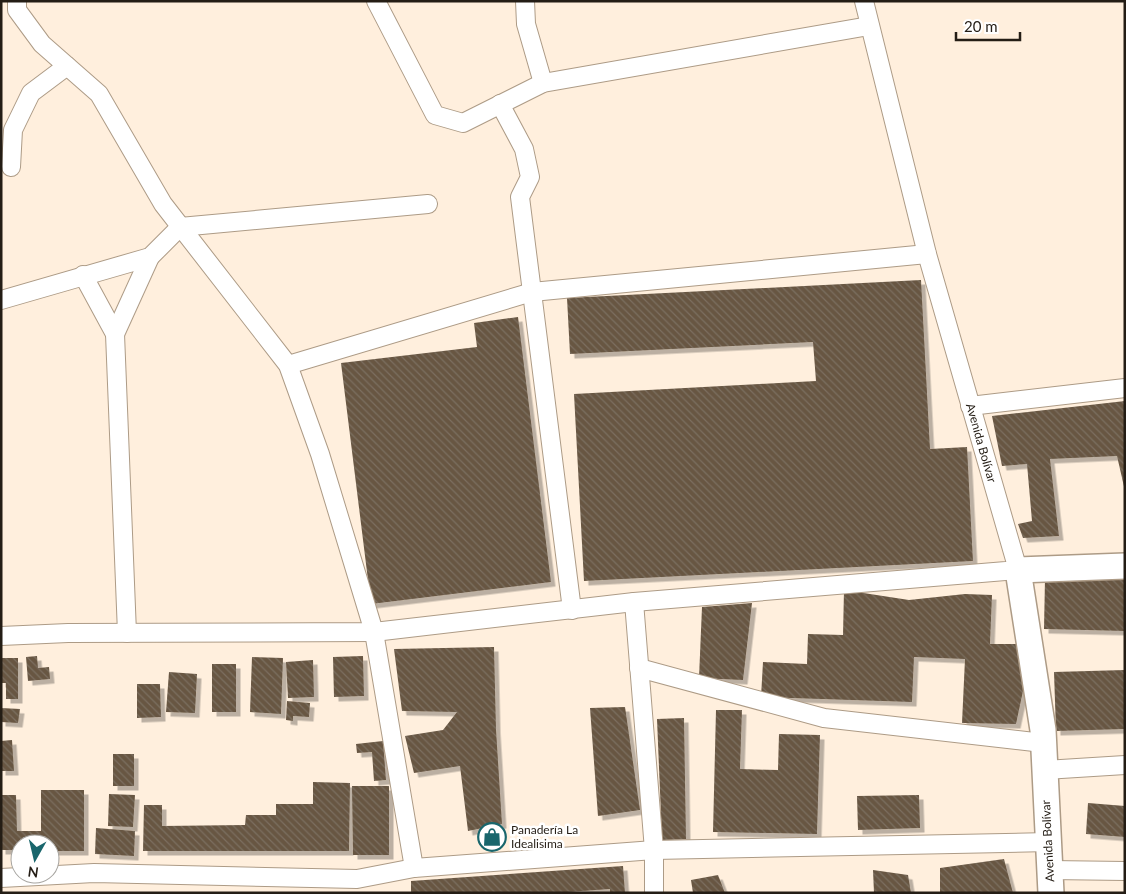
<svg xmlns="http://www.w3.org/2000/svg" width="1126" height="894" font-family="Lato,sans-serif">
<defs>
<pattern id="building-back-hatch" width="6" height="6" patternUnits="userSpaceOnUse" patternTransform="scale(1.25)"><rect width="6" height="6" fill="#675643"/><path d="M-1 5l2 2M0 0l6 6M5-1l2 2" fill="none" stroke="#7c6f60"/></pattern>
<filter id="shadow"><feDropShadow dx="4.5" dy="4.5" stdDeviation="0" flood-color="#0004"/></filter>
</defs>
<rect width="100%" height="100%" fill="#ffefdd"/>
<g fill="url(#building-back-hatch)" filter="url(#shadow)">
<polygon points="921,280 930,449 967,447 973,561 584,581 574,394 816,381 813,342 570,354 567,298"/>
<polygon points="518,317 551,582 371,604 341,363 477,347 474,323"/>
<polygon points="1125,401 1125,491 1117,456 1050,459 1059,536 1023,538 1018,524 1032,521 1027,464 1002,466 992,416"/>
<polygon points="1125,577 1125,631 1044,629 1045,579"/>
<polygon points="844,590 909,600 965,594 992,595 990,644 1019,644 1030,658 1016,724 962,723 965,659 914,657 912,702 761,697 763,662 807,664 808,634 843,635"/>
<polygon points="752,603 743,680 699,678 702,607"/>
<polygon points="494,647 496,729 502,824 468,831 460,766 414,773 405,736 443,730 457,712 402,711 394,649"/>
<polygon points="37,656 38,668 49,667 50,679 28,681 26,657"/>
<polygon points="363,656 364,696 334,697 333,657"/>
<polygon points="252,657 283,658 281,714 250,712"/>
<polygon points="1,658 18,658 18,699 6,699 6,683 1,683"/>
<polygon points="313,660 314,697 288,698 286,662"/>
<rect x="212" y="664" width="24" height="48"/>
<polygon points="1125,670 1125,729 1056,731 1054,672"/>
<polygon points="169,672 197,674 195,713 166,712"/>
<polygon points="137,684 160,684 161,717 137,718"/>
<polygon points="287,701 310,703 309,717 293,716 293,721 286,720"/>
<polygon points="625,707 640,810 598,816 590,708"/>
<polygon points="1,708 20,709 18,723 1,722"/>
<polygon points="716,710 742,710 740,769 778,770 779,734 820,735 817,834 713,832"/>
<polygon points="684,718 686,839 662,840 657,719"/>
<polygon points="12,740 14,771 1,771 1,741"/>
<polygon points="383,741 386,780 374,781 372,752 357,753 356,744"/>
<rect x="113" y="754" width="21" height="32"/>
<polygon points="313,782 350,783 349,851 143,851 144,805 162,805 162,826 245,825 246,815 276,815 276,804 313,804"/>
<polygon points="352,786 389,786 389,855 353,855"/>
<polygon points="41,790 84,790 84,851 50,851 50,844 20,844 20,850 1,850 1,795 16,795 17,831 41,831"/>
<polygon points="109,794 135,795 133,827 108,826"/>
<polygon points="919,795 920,828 858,830 857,796"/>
<polygon points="1088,803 1125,806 1125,837 1086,834"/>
<polygon points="96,828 135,831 134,856 95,854"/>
<polygon points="1004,859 1013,893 940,893 940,868"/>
<polygon points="623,866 625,893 610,893 610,889 555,893 411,893 411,881"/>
<polygon points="873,870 908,875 911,893 874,893"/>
<polygon points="718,875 725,893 693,893 691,880"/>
</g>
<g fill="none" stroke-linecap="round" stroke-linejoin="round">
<defs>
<g id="street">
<polyline points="17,1 17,10 42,44 99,94 163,204 288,365 320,454 374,632 414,868"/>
<polyline points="376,1 435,115 463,123 543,83 869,26"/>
<polyline points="525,1 526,24 543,83"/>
<polyline points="500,104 524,149 530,177 520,197 572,610"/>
<polyline points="11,167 13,130 31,93 67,66"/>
<polyline points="83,275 115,334 127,633"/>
<polyline points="1,300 150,257 180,227 428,204"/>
<polyline points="115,334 150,257"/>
<polyline points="288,365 532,292 927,254"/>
<polyline points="970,406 1125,388"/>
<polyline points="634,602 654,850 654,893"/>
<polyline points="1,636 68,633 374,632 634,602 1018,570 927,254 864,1"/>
<polyline points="639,668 824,718 1043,743"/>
<polyline points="1045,770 1125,765"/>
<polyline points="1050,870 1125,871"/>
<polyline points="1,878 94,873 357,879 414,868 654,850 1049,842"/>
</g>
<polyline id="secondary" points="1051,893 1043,730 1018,570 1125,566"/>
</defs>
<use href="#street" stroke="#ad9b86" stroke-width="20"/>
<use href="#secondary" stroke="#ad9b86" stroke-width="28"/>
<use href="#street" stroke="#fff" stroke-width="18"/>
<use href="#secondary" stroke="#fff" stroke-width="25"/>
</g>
<defs>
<symbol id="shop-ring" viewBox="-11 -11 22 22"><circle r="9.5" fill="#fff" stroke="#19666c" stroke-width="1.5"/><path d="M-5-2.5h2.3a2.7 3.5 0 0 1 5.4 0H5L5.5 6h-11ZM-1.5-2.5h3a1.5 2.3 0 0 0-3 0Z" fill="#19666c"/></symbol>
</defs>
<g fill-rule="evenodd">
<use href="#shop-ring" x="476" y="821" width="32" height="32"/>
</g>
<g text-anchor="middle" stroke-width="5" stroke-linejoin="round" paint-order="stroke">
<g font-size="12" fill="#241d15" stroke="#fff">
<text transform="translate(981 443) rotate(74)" y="4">Avenida Bolívar</text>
<text transform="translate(1048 841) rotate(-93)" y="4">Avenida Bolívar</text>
</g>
<g font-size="12" fill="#241d15" stroke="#fff" text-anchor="start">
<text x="511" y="834">Panadería La<tspan x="511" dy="14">Idealisima</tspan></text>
</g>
</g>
<rect width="1126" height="894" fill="none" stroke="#241d15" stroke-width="5"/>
<g transform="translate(35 859) rotate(188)"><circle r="24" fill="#ffffff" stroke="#a7a5a1"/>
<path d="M0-4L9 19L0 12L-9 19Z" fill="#19666c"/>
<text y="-8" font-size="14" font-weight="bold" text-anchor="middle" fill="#241d15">N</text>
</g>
<path d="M956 32v8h64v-8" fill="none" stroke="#241d15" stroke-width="2.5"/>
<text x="964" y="32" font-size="15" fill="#241d15" stroke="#ffffff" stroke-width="4" paint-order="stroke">20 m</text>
</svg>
